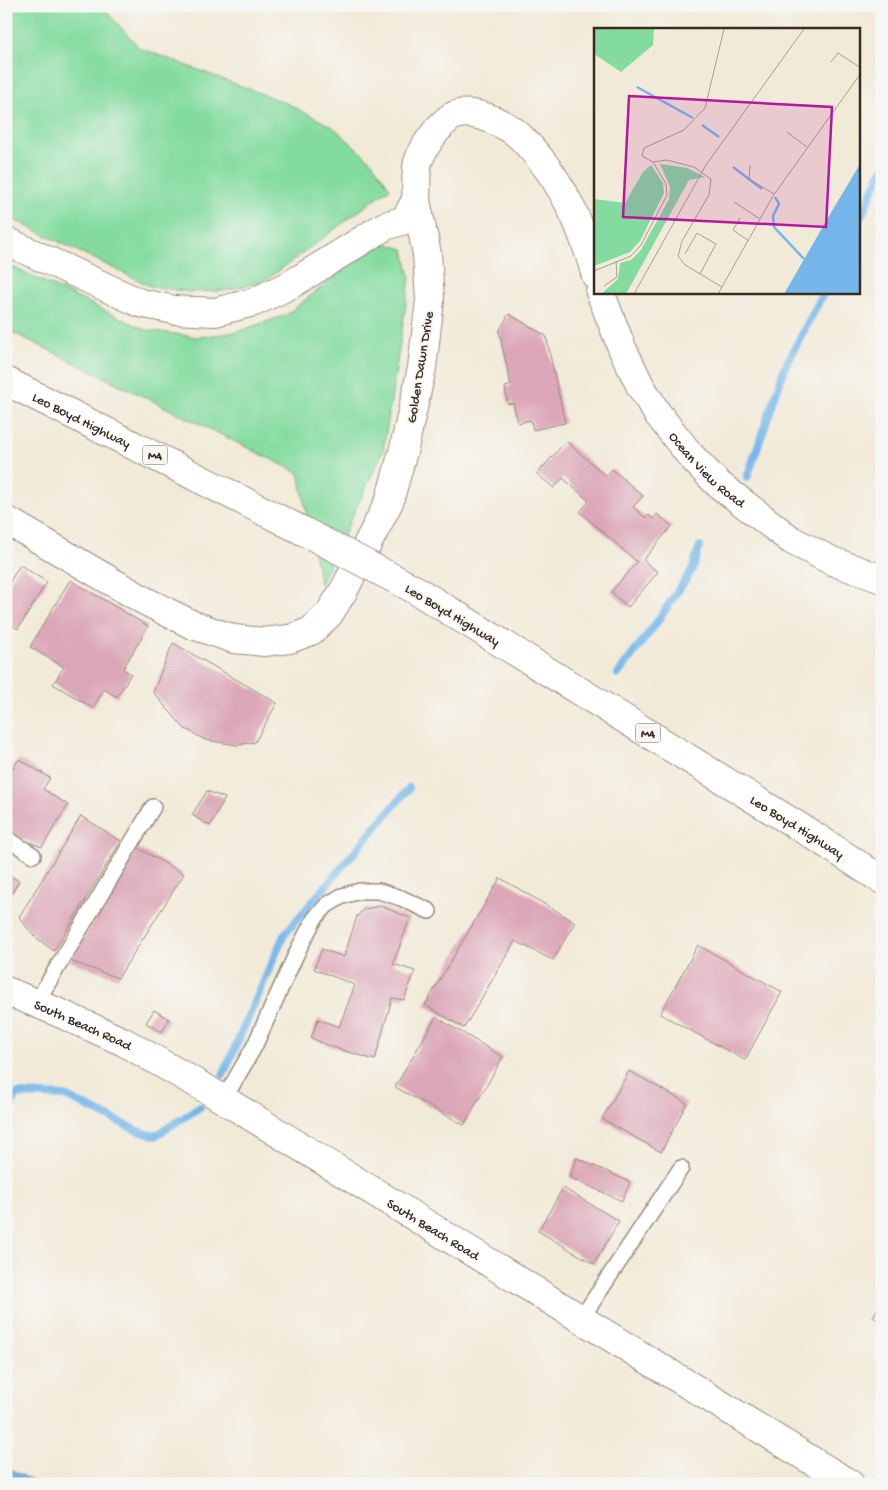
<svg xmlns="http://www.w3.org/2000/svg" width="888" height="1490" font-family="'Gochi Hand',sans-serif">
<rect width="100%" height="100%" fill="#f6f6f2"/>
<filter id="ink" filterUnits="userSpaceOnUse"><feTurbulence type="fractalNoise" baseFrequency=".02" numOctaves="2"/><feDisplacementMap in="SourceGraphic" scale="10" xChannelSelector="R" yChannelSelector="G"/><feConvolveMatrix kernelMatrix="1 2 1 2 8 2 1 2 1" color-interpolation-filters="sRGB"/></filter>
<filter id="wash" filterUnits="userSpaceOnUse"><feTurbulence type="fractalNoise" baseFrequency=".0096" numOctaves="4" result="noise"/><feDisplacementMap in="SourceGraphic" scale="20" xChannelSelector="R" yChannelSelector="G"/><feGaussianBlur stdDeviation="1.12" result="paint"/><feColorMatrix in="noise" values="0 0 0 0 0 0 0 0 0 0 0 0 0 0 0 0 0 1.4 0 .05"/><feComposite in="paint" operator="in"/></filter>
<g filter="url(#wash)">
<rect width="100%" height="100%" fill="#f2ead8"/>
<g fill="#83db9f" stroke="#5f825e">
<polygon points="6,6 103,6 104,9 140,48 286,103 333,127 372,162 390,188 265,281 225,291 189,292 150,286 6,216"/>
<polygon points="385,243 404,249 410,278 383,452 320,584 299,473 6,329 6,264 146,330 197,337 236,332 286,315 366,252"/>
</g>
<polygon fill="#75b7ea" stroke="#587084" points="6,1467 39,1484 6,1484"/>
<g fill="none" stroke-linecap="round" stroke-linejoin="round">
<g stroke="#75b7ea" stroke-width="8">
<polyline points="859,221 882,170"/>
<polyline points="747,478 785,367 824,292"/>
<polyline points="618,674 657,622 692,570 700,546"/>
<polyline points="223,1075 284,935 409,788"/>
<polyline points="6,1108 10,1107 17,1094 65,1096 138,1131 155,1136 200,1107"/>
</g>
</g>
<g id="blocks">
<g fill="#dba6b7">
<polygon points="509,314 546,336 565,423 533,430 531,420 518,423 513,403 508,404 505,387 511,385 499,331"/>
<polygon points="566,441 606,476 612,469 643,496 633,507 646,518 648,515 653,519 657,514 672,526 643,560 658,572 628,607 611,592 637,562 580,512 589,501 563,478 554,488 537,474"/>
<polygon points="20,565 47,582 18,629 6,622 6,588"/>
<polygon points="70,580 148,626 123,669 131,674 117,697 104,689 93,708 53,684 64,667 30,647"/>
<polygon points="173,643 277,703 255,742 237,745 205,740 184,728 153,692"/>
<polygon points="19,759 50,778 43,789 68,805 42,847 6,833 6,764 13,768"/>
<polygon points="207,791 225,798 210,826 192,815"/>
<polygon points="81,816 121,841 54,951 34,936 19,917"/>
<polygon points="138,848 184,874 118,978 70,961"/>
<polygon points="6,873 19,881 6,903"/>
<polygon points="500,878 575,922 553,960 515,941 464,1028 425,1005"/>
<polygon points="381,906 410,918 393,964 415,971 404,1000 392,998 375,1060 332,1047 311,1038 318,1019 339,1027 355,985 314,969 322,949 344,957 357,916 364,909"/>
<polygon points="698,945 782,992 745,1060 660,1014"/>
<polygon points="154,1010 169,1019 162,1032 146,1023"/>
<polygon points="436,1017 503,1057 464,1125 395,1087"/>
<polygon points="629,1071 687,1103 661,1152 602,1119"/>
<polygon points="577,1158 630,1182 622,1201 569,1177"/>
<polygon points="563,1188 619,1221 594,1264 538,1231"/>
<polygon points="882,1301 882,1322 873,1317"/>
</g>
</g>
</g>
<g filter="url(#ink)">
<use href="#blocks" fill-opacity="0" stroke="#968a7b" stroke-width="1"/>
<g fill="none" stroke-linecap="round" stroke-linejoin="round">
<defs>
<g id="lane">
<polyline points="6,838 33,855"/>
<polyline points="36,1003 153,807"/>
<polyline points="224,1099 254,1047 299,948 315,918 327,905 342,896 360,891 379,891 401,898 429,911"/>
<polyline points="581,1319 681,1168"/>
</g>
<g id="street">
<path d="M416,200C417,189 415,174 418,162C422,150 429,140 437,130C441,126 446,120 451,117C469,107 496,120 512,130C522,137 533,150 541,160C568,193 585,236 596,276"/>
<polyline points="6,241 140,303 175,310 215,312 254,302 290,285 385,226 405,220 416,200 427,254 430,300 422,368 404,448 389,502 344,590 329,614 311,631 290,639 264,642 234,639 193,625 145,601 6,520"/>
<path id="s1" d="M600,292L622,348L640,385L657,413L690,455L717,483L791,540L832,561L882,579"/>
<path id="s2" d="M6,991L48,1008L124,1042L208,1090L850,1484"/>
</g>
<g id="primary">
<path id="s3" d="M6,381L303,531"/>
<path id="s4" d="M414,589L819,839L882,880"/>
</g>
</defs>
<use href="#lane" stroke="#968a7b" stroke-width="18"/>
<use href="#street" stroke="#968a7b" stroke-width="30"/>
<use href="#primary" stroke="#968a7b" stroke-width="30"/>
<use href="#lane" stroke="#fff" stroke-width="15"/>
<use href="#street" stroke="#fff" stroke-width="28"/>
<use href="#primary" stroke="#fff" stroke-width="28"/>
<defs>
<polyline id="primary-bridge" points="303,531 414,589"/>
</defs>
<use href="#primary-bridge" stroke="#968a7b" stroke-width="30" stroke-linecap="butt"/>
<use href="#primary-bridge" stroke="#fff" stroke-width="28"/>
</g>
</g>
<g text-anchor="middle" stroke-width="4" stroke-linejoin="round" paint-order="stroke">
<g fill="#f6f6f2" stroke="#73675e" stroke-width="1">
<rect x="142.5" y="445.5" width="25" height="19" rx="4"/>
<rect x="635.5" y="723.5" width="25" height="19" rx="4"/>
</g>
<g font-size="12" font-weight="bold" fill="#3b2a1e">
<text x="155" y="459">M4</text>
<text x="648" y="737">M4</text>
</g>
<g font-size="14" fill="#3b2a1e" stroke="#f6f6f2">
<text transform="translate(419 367) rotate(-81)" y="5">Golden Dawn Drive</text>
<text dy="5" stroke="none"><textPath href="#s3" startOffset="85">Leo Boyd Highway</textPath></text>
<text dy="5" stroke="none"><textPath href="#s1" startOffset="210">Ocean View Road</textPath></text>
<text transform="translate(453 614) rotate(31)" y="5">Leo Boyd Highway</text>
<text dy="5" stroke="none"><textPath href="#s4" startOffset="451">Leo Boyd Highway</textPath></text>
<text dy="5" stroke="none"><textPath href="#s2" startOffset="84">South Beach Road</textPath></text>
<text dy="5" stroke="none"><textPath href="#s2" startOffset="490">South Beach Road</textPath></text>
</g>
</g>
<g transform="translate(594 28)">
<rect width="266" height="266" fill="#f2ead8"/>
<path d="M0,1H60L59,17L27,44L0,26ZM66,136L93,140L111,149L95,152L32,266H7L24,251L26,235L37,232L47,222L75,171L76,159ZM57,137L69,155L70,165L46,213L36,224L0,238V171L31,175L49,144Z" fill="#83db9f"/>
<path d="M266,136V266H190L235,188Z" fill="#75b7ea"/>
<path fill="none" stroke="#75b7ea" stroke-width="2.5" d="M43,59L99,90M108,97L125,109M139,139L168,161M181,169L185,176L179,188L180,199L210,231"/>
<path fill="none" stroke="#a99d8e" stroke-width="1" d="M237,34L244,25L267,40M193,104L213,119M59,134L48,128L50,120L90,102L111,80L130,1M156,137L155,151L180,166M140,174L166,191M146,190L139,202L155,213M91,226L103,205L122,216L106,246M0,243L37,228L47,217L73,167L72,156L59,134L73,132L100,139L117,151L115,167L88,213L84,228L91,237L128,259M10,258L23,249L22,233M40,266L112,137L210,1M124,266L179,168L267,45"/>
<path fill="#b5179e" fill-opacity="0.15" stroke="#b5179e" stroke-width="2.5" d="M35,68L238,79L232,199L29,189Z"/>
<rect width="266" height="266" fill="none" stroke="#3b2a1e" stroke-width="2.5"/>
</g>
<rect width="888" height="1490" fill="none" stroke="#f6f6f2" stroke-width="25"/>
</svg>
